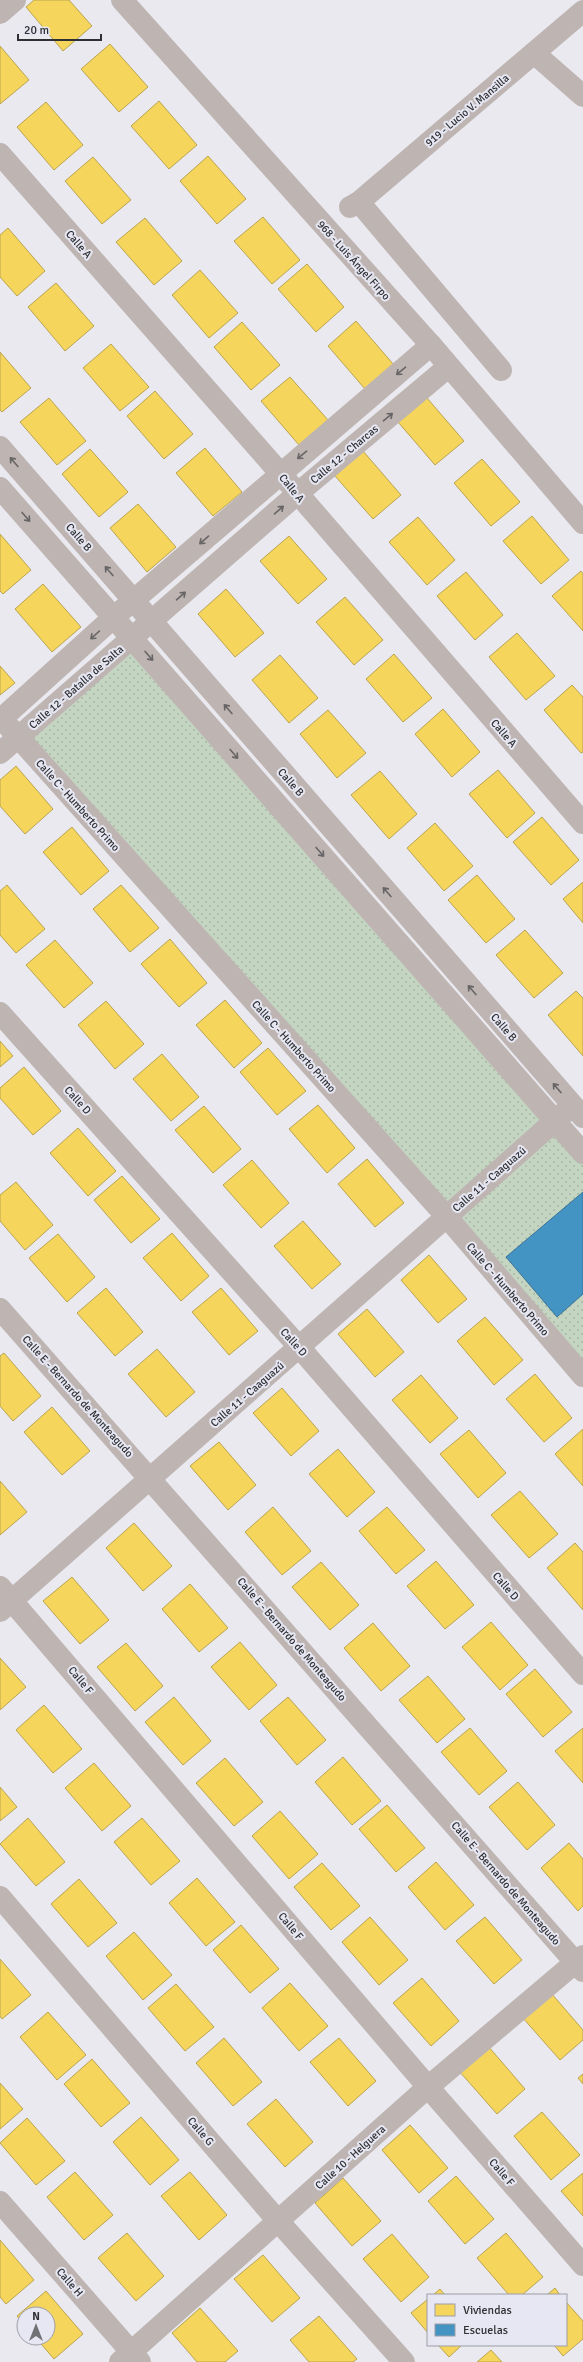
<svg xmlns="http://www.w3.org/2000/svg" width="583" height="2362" font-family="Signika,sans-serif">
<defs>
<pattern id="park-dots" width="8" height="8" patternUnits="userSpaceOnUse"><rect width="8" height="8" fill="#c4d5c1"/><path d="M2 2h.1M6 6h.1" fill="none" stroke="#a9b7a6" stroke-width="1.8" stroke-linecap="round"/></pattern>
</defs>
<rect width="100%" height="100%" fill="#e9e9ef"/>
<polygon fill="url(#park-dots)" points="133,638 583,1153 583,1376 18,737"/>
<g fill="#f6d55c" stroke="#baa450">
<polygon points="34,0 69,0 92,26 63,51 26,7"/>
<polygon points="110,44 148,87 119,112 81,69"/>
<polygon points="0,46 29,80 0,104"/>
<polygon points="159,101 197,145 169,169 131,126"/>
<polygon points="46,102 83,145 54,170 17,127"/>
<polygon points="208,156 246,199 217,224 180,181"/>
<polygon points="93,157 131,200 102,224 65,181"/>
<polygon points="263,217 300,260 272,284 234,241"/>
<polygon points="145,218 182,261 154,285 116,242"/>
<polygon points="8,228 45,271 17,296 0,277 0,235"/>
<polygon points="307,264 344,307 316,332 278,289"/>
<polygon points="200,270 238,313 209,338 172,295"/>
<polygon points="56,283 94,326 65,351 28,307"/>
<polygon points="356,321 394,365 365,389 328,346"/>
<polygon points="242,322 280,365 251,390 214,347"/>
<polygon points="111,344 149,387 120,411 83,368"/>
<polygon points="0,352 31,388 2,412 0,410"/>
<polygon points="290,377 328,420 299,445 261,401"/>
<polygon points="155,391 193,434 164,459 127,416"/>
<polygon points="49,398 86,441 57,465 20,422"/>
<polygon points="427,398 464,441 435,465 398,422"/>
<polygon points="205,448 242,492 213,516 176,473"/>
<polygon points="90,449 128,492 99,517 62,474"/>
<polygon points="363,451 401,495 373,519 335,476"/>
<polygon points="482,459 520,502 491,526 454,483"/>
<polygon points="138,504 176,547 147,572 110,528"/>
<polygon points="532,516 569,560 541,584 503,541"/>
<polygon points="418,517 455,560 427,585 389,542"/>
<polygon points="0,534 31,570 3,594 0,591"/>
<polygon points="289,536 327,579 298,604 260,561"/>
<polygon points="581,571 583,574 583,631 552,596"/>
<polygon points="466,572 503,615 475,640 437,596"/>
<polygon points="43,584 81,627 52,652 15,609"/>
<polygon points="226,589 264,633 235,657 198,614"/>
<polygon points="345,597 383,640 354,665 316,622"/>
<polygon points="517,633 555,676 526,700 489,657"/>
<polygon points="394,654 432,698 403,722 366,679"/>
<polygon points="280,655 318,698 289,723 252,680"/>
<polygon points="0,666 15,683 0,695"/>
<polygon points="572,685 583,697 583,752 581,753 544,710"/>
<polygon points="443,709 480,752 452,777 415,734"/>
<polygon points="328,710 366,753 337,778 300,734"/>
<polygon points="16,766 53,809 25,834 0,806 0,780"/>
<polygon points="498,770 535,813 507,838 469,794"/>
<polygon points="380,771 417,814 389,839 351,795"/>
<polygon points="542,817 579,860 551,885 513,842"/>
<polygon points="435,823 473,866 444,891 407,848"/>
<polygon points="72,827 109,871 81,895 43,852"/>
<polygon points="477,875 515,919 486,943 448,900"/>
<polygon points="583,882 583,923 563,899"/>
<polygon points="7,885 45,929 16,953 0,935 0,891"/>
<polygon points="121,885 159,928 130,952 93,909"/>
<polygon points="525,930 563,973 534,998 496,955"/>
<polygon points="170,939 207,983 179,1007 141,964"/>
<polygon points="55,940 93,983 64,1008 26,965"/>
<polygon points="576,991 583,998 583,1056 548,1015"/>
<polygon points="225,1000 262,1043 234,1068 196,1025"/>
<polygon points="106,1001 144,1044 115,1069 78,1025"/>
<polygon points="0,1041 13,1056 0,1067"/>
<polygon points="268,1048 306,1091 277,1115 240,1072"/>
<polygon points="162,1054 199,1097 171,1121 133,1079"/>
<polygon points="24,1067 61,1111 33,1135 0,1098 0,1088"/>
<polygon points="318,1105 355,1148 327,1173 289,1129"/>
<polygon points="204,1106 241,1149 213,1173 175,1130"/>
<polygon points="78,1128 116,1171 88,1196 50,1153"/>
<polygon points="367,1159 404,1203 375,1227 338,1184"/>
<polygon points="252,1160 289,1203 261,1228 223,1185"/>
<polygon points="122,1176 160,1219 131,1243 94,1200"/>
<polygon points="16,1182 53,1225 25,1250 0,1221 0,1195"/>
<polygon points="303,1221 341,1264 312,1289 274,1246"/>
<polygon points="172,1233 209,1276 181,1301 143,1258"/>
<polygon points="58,1234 95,1277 67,1302 29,1258"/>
<polygon points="429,1255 467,1299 438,1323 401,1280"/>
<polygon points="106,1288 143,1332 115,1356 77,1313"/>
<polygon points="221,1288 258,1331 229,1355 192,1312"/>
<polygon points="367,1309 404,1352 375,1377 338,1334"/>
<polygon points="485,1317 523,1360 494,1385 457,1341"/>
<polygon points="157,1349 195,1392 166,1417 128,1374"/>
<polygon points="4,1353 41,1396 13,1421 0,1406 0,1356"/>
<polygon points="535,1374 572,1418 544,1442 506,1399"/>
<polygon points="421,1375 458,1418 430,1443 392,1400"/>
<polygon points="282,1388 319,1431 291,1456 253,1413"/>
<polygon points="52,1407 90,1451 62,1475 24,1432"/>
<polygon points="583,1429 583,1486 555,1454"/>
<polygon points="469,1430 506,1473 478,1498 440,1454"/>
<polygon points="219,1442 256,1485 228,1510 190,1466"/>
<polygon points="338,1449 375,1492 347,1517 309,1474"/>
<polygon points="0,1481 27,1512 0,1535"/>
<polygon points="520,1491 558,1534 529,1558 491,1515"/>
<polygon points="273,1507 311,1551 282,1575 245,1532"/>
<polygon points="387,1507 425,1550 396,1574 359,1531"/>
<polygon points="134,1523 172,1566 143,1591 106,1548"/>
<polygon points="575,1543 583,1552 583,1610 547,1568"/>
<polygon points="436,1561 474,1605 445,1629 407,1586"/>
<polygon points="321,1562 359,1605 330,1630 292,1587"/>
<polygon points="72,1577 109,1620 80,1644 43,1601"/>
<polygon points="190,1584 228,1628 199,1652 162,1609"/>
<polygon points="491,1622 528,1665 500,1690 462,1647"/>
<polygon points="373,1623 410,1666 381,1691 344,1648"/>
<polygon points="240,1642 277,1685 249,1710 211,1667"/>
<polygon points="126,1643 163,1686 135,1711 97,1667"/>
<polygon points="0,1658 26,1687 0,1710"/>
<polygon points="535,1669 572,1712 543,1737 506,1694"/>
<polygon points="428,1676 465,1719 437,1743 399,1700"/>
<polygon points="174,1697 211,1741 183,1765 145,1722"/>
<polygon points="288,1697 326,1740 297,1765 260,1721"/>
<polygon points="44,1705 82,1749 53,1773 16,1730"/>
<polygon points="470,1728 507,1771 479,1795 441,1752"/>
<polygon points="583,1728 583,1783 555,1751"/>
<polygon points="343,1757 381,1801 352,1825 315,1782"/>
<polygon points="225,1758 263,1802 234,1826 196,1783"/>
<polygon points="94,1763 131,1806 102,1831 65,1788"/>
<polygon points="518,1782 555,1825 527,1850 489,1807"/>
<polygon points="0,1787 17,1807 0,1821"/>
<polygon points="387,1805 425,1848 396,1872 359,1829"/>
<polygon points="280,1811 318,1854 289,1879 252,1836"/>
<polygon points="28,1818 65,1862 36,1886 0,1844"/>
<polygon points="142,1818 180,1861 151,1885 114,1842"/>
<polygon points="569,1843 583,1859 583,1906 578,1911 541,1868"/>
<polygon points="436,1862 474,1905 445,1930 408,1887"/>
<polygon points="322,1863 360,1906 331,1930 294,1887"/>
<polygon points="197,1878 235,1922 206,1946 169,1903"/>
<polygon points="79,1879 117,1923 88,1947 51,1904"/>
<polygon points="370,1917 408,1960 379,1985 342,1942"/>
<polygon points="485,1917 522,1960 494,1984 456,1941"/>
<polygon points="241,1925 279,1969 250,1993 213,1950"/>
<polygon points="134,1932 172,1975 143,2000 106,1956"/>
<polygon points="0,1959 31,1995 2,2019 0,2016"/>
<polygon points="422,1978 459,2021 431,2046 393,2003"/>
<polygon points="290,1983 328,2026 299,2051 262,2008"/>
<polygon points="176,1984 214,2027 185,2051 148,2008"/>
<polygon points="551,1993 583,2030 583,2040 560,2060 522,2017"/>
<polygon points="48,2012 86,2055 57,2080 20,2037"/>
<polygon points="224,2038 262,2082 233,2106 196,2063"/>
<polygon points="339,2038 376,2081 348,2106 310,2062"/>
<polygon points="488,2046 525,2089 497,2114 459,2071"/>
<polygon points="92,2059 130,2103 101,2127 64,2084"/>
<polygon points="583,2074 583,2084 578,2078"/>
<polygon points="0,2083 23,2109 0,2129"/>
<polygon points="276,2099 313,2142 285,2167 247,2124"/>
<polygon points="542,2112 580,2155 551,2180 514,2136"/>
<polygon points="141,2117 179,2160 150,2185 113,2142"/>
<polygon points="27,2118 65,2161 36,2185 0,2143"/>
<polygon points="410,2125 448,2168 419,2193 382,2150"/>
<polygon points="75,2172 113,2215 84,2240 47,2197"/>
<polygon points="190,2172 227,2215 199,2240 161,2196"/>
<polygon points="583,2173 583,2216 561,2191"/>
<polygon points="456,2176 494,2219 465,2244 428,2201"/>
<polygon points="343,2178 381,2221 352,2246 315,2203"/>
<polygon points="127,2233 164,2276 136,2301 98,2258"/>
<polygon points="506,2233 543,2277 522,2295 509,2295 477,2258"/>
<polygon points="392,2234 429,2277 401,2302 363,2259"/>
<polygon points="0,2240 34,2280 6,2304 0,2297"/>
<polygon points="263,2255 300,2298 272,2322 234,2279"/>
<polygon points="555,2288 560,2295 547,2295"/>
<polygon points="440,2289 445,2295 433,2295"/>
<polygon points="46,2291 83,2334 54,2359 36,2338 48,2338 48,2314 24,2314 24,2324 17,2316"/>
<polygon points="428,2299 428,2333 411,2313"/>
<polygon points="566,2302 583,2321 583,2339 563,2356 554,2345 566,2345"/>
<polygon points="200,2308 238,2351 225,2362 197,2362 172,2333"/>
<polygon points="319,2316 357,2359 353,2362 309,2362 290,2340"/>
<polygon points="438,2345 462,2345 449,2357"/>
<polygon points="491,2350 502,2362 477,2362"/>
</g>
<polygon fill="#4393c3" stroke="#3d7598" points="583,1192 583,1294 557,1317 506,1257"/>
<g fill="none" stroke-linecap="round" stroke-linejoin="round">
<g stroke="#beb5b3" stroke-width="22">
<polyline points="122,0 431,345 583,523"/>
<polyline points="0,13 15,0"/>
<polyline points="534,53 583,96"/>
<polyline points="0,154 280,473 583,823"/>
<polyline points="359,202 501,370"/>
<polyline points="350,207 359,202 583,11"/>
<polyline points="0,447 583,1117"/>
<polyline points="0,488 583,1153"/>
<polyline points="2,719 446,1216 583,1376"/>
<polyline points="0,720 114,617 431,345"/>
<polyline points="0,753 297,494 448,367"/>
<polyline points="0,1013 300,1348 583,1674"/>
<polyline points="0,1309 583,1971"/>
<polyline points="0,1587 428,2087 583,2265"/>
<polyline points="0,1611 565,1112"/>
<polyline points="0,1897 278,2221 404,2362"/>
<polyline points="0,2202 140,2362"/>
<polyline points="120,2362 428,2087 583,1956"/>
</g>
</g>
<defs><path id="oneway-shaft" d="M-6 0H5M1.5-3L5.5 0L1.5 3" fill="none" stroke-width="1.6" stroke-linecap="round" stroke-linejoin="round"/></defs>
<g stroke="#686567">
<use href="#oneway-shaft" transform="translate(401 371) rotate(140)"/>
<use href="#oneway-shaft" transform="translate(388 417) rotate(-40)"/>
<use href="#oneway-shaft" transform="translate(302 455) rotate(140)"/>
<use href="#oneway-shaft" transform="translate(14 462) rotate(-131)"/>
<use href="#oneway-shaft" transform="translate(279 510) rotate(-41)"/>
<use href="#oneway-shaft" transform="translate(26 517) rotate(49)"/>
<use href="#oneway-shaft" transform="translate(204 540) rotate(139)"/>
<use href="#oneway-shaft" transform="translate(109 571) rotate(-131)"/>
<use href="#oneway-shaft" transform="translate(181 596) rotate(-41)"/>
<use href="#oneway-shaft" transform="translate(95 635) rotate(138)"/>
<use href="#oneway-shaft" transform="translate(149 656) rotate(49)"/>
<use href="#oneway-shaft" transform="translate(228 709) rotate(-131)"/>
<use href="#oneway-shaft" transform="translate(234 754) rotate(49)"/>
<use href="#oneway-shaft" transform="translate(320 852) rotate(49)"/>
<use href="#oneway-shaft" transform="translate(387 892) rotate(-131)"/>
<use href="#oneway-shaft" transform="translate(472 990) rotate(-131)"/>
<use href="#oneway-shaft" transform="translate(557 1088) rotate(-131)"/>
</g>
<g text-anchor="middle" stroke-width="4" stroke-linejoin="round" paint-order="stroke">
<g font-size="11" fill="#2f3034" stroke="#e6e7f2">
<text transform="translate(467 110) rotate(-40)" y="4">919 - Lucio V. Mansilla</text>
<text transform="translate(79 244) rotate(49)" y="4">Calle A</text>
<text transform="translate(354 260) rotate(48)" y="4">968 - Luis Ángel Firpo</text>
<text transform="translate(344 454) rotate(-40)" y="4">Calle 12 - Charcas</text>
<text transform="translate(292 488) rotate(51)" y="4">Calle A</text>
<text transform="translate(79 537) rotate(49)" y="4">Calle B</text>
<text transform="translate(76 687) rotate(-41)" y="4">Calle 12 - Batalla de Salta</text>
<text transform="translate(504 733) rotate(49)" y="4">Calle A</text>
<text transform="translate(291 782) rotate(49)" y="4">Calle B</text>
<text transform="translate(78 805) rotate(48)" y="4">Calle C - Humberto Primo</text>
<text transform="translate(504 1027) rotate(49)" y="4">Calle B</text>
<text transform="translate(294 1046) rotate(48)" y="4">Calle C - Humberto Primo</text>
<text transform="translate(78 1100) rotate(48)" y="4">Calle D</text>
<text transform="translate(489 1179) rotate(-41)" y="4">Calle 11 - Caaguazú</text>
<text transform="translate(508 1289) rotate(49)" y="4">Calle C - Humberto Primo</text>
<text transform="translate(294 1342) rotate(48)" y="4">Calle D</text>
<text transform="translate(247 1394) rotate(-41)" y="4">Calle 11 - Caaguazú</text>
<text transform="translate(78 1396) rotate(48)" y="4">Calle E - Bernardo de Monteagudo</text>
<text transform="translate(506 1586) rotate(49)" y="4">Calle D</text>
<text transform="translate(292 1639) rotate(49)" y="4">Calle E - Bernardo de Monteagudo</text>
<text transform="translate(81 1680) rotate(50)" y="4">Calle F</text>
<text transform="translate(506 1883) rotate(49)" y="4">Calle E - Bernardo de Monteagudo</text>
<text transform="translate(291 1926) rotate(50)" y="4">Calle F</text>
<text transform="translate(201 2131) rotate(49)" y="4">Calle G</text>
<text transform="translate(350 2157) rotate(-42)" y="4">Calle 10 - Helguera</text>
<text transform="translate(502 2172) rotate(49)" y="4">Calle F</text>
<text transform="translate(70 2282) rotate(49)" y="4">Calle H</text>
</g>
</g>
<rect x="427" y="2294" width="140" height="52" fill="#e6e7f2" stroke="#9d9ea6"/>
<rect x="435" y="2304" width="20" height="12" fill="#f6d55c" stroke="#9d9ea6"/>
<text x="463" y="2314" font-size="12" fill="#2f3034">Viviendas</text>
<rect x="435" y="2324" width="20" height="12" fill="#4393c3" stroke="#9d9ea6"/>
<text x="463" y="2334" font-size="12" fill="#2f3034">Escuelas</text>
<g transform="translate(36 2326)"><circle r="19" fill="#e6e7f2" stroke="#9d9ea6"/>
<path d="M0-3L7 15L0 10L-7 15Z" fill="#707175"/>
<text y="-6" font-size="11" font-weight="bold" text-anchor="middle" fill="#2f3034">N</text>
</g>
<path d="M18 34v6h83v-6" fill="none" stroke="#2f3034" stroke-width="2"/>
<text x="24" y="34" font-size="12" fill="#2f3034" stroke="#e6e7f2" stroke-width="3" paint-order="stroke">20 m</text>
</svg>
